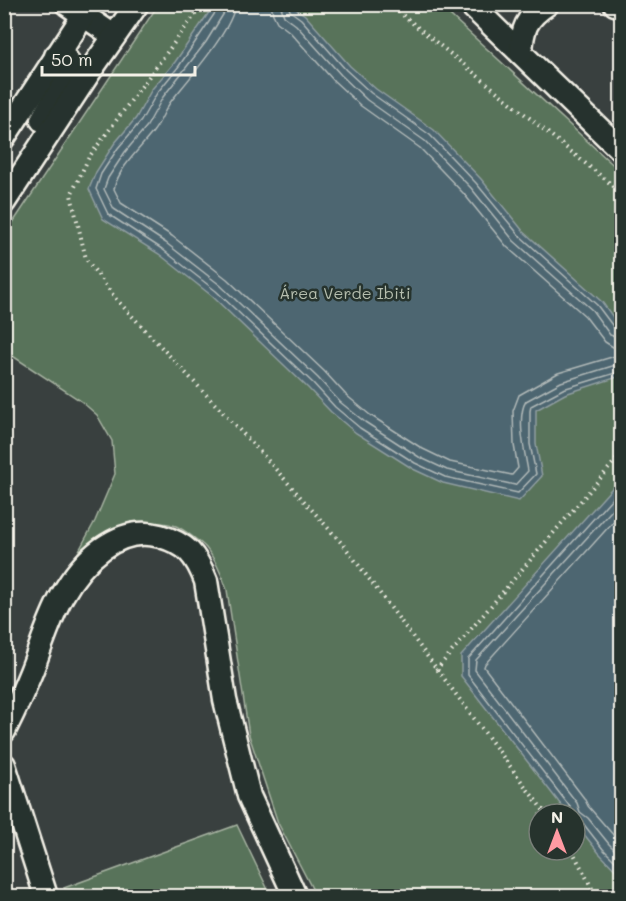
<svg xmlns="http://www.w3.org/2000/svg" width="626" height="901" font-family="Mali,sans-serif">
<rect width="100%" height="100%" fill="#39403f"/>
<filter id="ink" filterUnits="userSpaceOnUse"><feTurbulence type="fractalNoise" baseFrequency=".0167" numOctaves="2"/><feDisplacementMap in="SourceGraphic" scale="12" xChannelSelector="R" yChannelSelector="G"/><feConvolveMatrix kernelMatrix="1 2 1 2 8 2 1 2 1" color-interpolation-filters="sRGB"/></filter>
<g filter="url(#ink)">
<g fill="#58735a" stroke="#a6b2a1" stroke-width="1.5" fill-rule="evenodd">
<path d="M158,5H439L621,172V896H316L278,823L249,735L227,590C222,575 216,560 206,548C202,543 183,529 176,526C157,519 116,526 99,536C87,543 78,555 70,567L95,521L115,474L112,441L97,415L81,401L5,351L4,236ZM539,814H575V850H539Z"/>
<polygon points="237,825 271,896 69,896 64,888"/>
</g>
<g fill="#4d6671" stroke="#909ea1" stroke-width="1.5">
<polygon points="214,5 290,5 305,15 350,66 376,89 434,130 481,179 523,231 602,302 621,328 621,376 565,394 536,410 536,444 542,476 519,501 443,483 413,469 356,433 331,412 308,388 212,296 159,254 103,219 89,189 96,172 114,144 136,118 152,89 175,62"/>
<polygon points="621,478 621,876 599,853 575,823 575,814 568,814 461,676 461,656"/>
</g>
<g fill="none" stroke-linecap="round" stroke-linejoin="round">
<g stroke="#b1b9b8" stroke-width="1.5">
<polyline points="218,4 217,10 179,66 157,93 141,121 118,148 101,174 96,189 108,214 162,249 216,291 313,383 335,407 360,428 415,463 445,477 518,493 536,474 530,444 530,411 531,406 563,389 622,371"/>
<path d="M226,4L224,13L206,42L163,97L147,126L125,152L108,178L104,189L114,209L166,243L220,285L318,378L340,402L365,422L419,457L447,470L515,485L528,471C525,453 516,417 526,401L561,382L622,363"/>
<path d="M235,4C234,28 188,80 172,100C164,110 161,122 153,132C140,149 119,167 114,189L121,203L172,236L227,279L324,371L346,395L370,415L423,449L450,462L512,475L518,468L514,445L513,411L519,395L558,373L622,354"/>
<polyline points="271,4 273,14 277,22 290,32 334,81 361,106 420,148 464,194 507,247 585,316 605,342 613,347 622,348"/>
<polyline points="280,4 284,16 296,25 341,75 367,100 425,141 471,188 514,241 592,310 610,335 622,339"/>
<polyline points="288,4 290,11 301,19 346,70 371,93 430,135 476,183 519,235 597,305 615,329 622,331"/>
<polyline points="622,499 476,660 475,670 577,803 580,812 588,818 609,844 622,857"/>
<polyline points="622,512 485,664 484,667 584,798 588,806 622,845"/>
<polyline points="572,814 571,808 468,675 468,659 622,487"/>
<polyline points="575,820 582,822 603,849 622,868"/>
</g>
<defs>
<g id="minor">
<polyline points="67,4 114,36"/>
<polyline points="470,4 622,151"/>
<polyline points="615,4 622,6"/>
<path d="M521,53C522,29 526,18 547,4"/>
<polyline points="42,120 67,76 67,60 56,56"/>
<polyline points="4,137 91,4"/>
<polyline points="4,202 88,74 137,4"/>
<path d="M4,731C14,711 23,692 31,672C41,647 49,619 62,596C81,562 117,524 160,536C187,544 196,555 206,581L225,700L249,796L295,896"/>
<polyline points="4,765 46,896"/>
</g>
</defs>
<use href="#minor" stroke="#f4f1e8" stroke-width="27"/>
<g stroke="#f4f1e8" stroke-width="4" stroke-dasharray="1.5 4.5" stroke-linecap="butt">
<polyline points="203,4 89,157 71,195 86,259 116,299 263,455 345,547 546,814"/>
<polyline points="389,4 622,193"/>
<polyline points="436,670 622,453"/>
<polyline points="572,850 596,896"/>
</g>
<use href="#minor" stroke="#26332d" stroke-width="22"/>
</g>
</g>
<g text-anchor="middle" stroke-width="5" stroke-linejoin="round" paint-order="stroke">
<g font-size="16" fill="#b6bfaf" stroke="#26332d">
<text x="345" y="299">Área Verde Ibiti</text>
</g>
</g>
<rect width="626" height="901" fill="none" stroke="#26332d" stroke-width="24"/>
<rect x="12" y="12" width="602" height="877" fill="none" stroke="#f4f1e8" stroke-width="2" filter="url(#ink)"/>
<g transform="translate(557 832)"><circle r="28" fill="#26332d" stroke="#787f78" stroke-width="1.5"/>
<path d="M0-4.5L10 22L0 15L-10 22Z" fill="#ff9aa2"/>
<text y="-9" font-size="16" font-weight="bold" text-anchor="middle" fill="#f4f1e8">N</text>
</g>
<path d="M42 66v9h153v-9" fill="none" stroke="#f4f1e8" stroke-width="3"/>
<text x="51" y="66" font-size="18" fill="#f4f1e8" stroke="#26332d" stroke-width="4.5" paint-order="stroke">50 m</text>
</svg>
